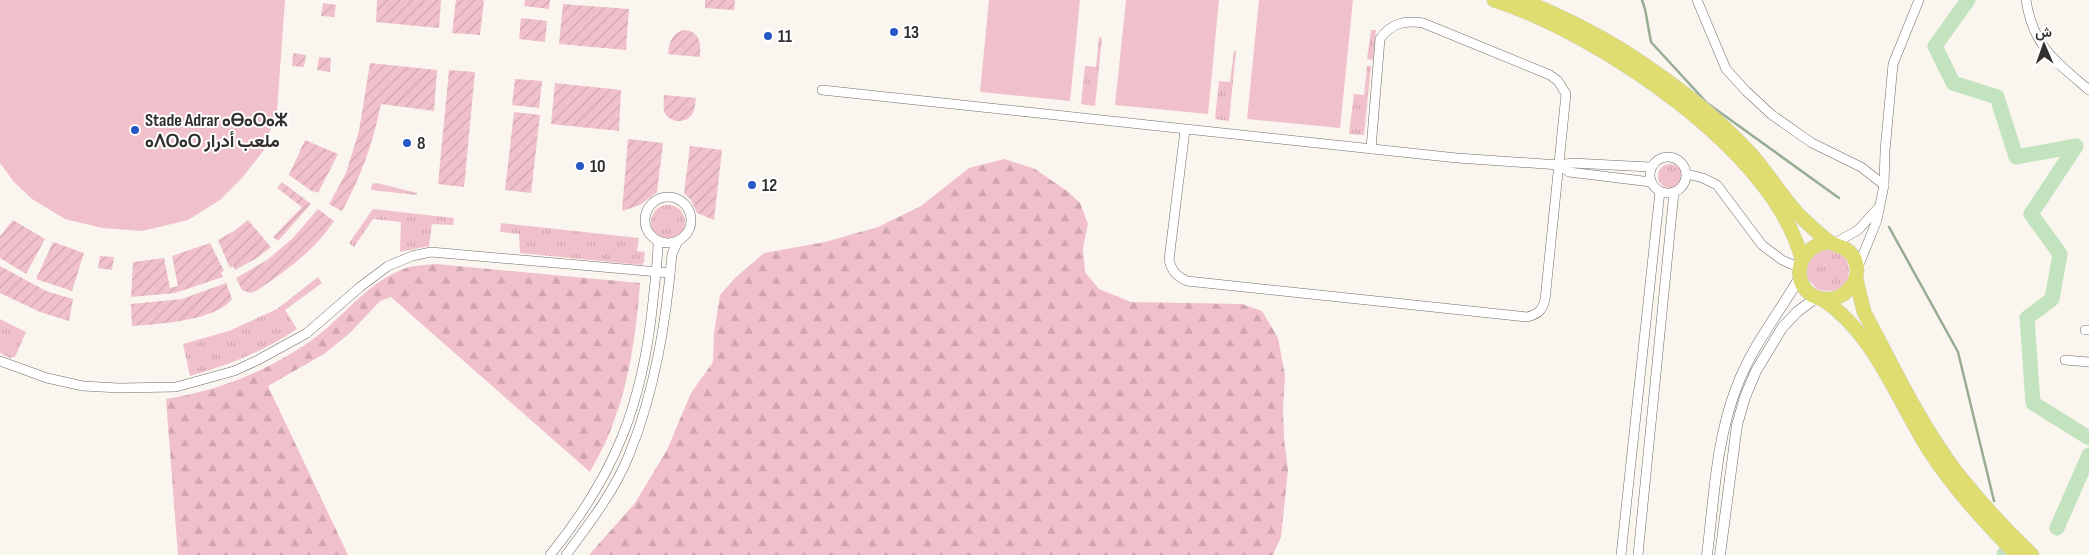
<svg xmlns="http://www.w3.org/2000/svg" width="2089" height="555" font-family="'Sofia Sans Condensed',Vazirmatn,'Noto Sans Tifinagh',sans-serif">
<defs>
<pattern id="grass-tufts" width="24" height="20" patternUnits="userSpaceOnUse" patternTransform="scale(1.25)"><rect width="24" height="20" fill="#f1c1cb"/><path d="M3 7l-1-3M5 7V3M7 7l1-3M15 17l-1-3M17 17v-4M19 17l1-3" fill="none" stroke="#cfa6af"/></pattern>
<pattern id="forest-firs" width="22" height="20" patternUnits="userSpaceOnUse" patternTransform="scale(1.25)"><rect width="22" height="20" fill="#f1c1cb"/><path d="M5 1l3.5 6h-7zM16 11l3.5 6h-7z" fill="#cfa6af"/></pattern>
<pattern id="garden-furrows" width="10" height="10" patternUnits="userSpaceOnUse" patternTransform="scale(1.25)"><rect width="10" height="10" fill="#f1c1cb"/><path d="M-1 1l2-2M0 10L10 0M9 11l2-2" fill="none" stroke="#cfa6af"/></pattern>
</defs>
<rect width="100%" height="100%" fill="#faf5ef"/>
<g fill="url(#grass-tufts)">
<polygon points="1371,30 1376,30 1373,60 1367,59"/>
<polygon points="1099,37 1102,38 1095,106 1081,104 1085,66 1096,67"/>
<polygon points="1234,51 1236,51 1229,121 1215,119 1219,81 1230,82"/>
<polygon points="1367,66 1371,66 1364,135 1349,134 1354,94 1364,95"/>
<circle cx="1670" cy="176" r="12"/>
<polygon points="377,183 417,193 417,195 371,190 372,184"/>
<circle cx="668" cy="222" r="17"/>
<polygon points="373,209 454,218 453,225 432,224 429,246 400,252 401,222 373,219 354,247 349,243"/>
<polygon points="501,223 639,238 637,251 645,252 644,262 641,265 520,253 519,234 500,232"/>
<path d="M1821,247L1842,252C1858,274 1844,298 1817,289L1806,277V261Z"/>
<path d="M318,277L322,283L285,310L297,329C264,351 229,365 190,376L183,344L229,331L277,309Z"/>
<polygon points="0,319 26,332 15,357 10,358 0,353"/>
</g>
<g fill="url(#forest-firs)">
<polygon points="1004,159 1035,169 1067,191 1080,203 1088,224 1083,248 1085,272 1099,289 1131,302 1242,304 1262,311 1278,338 1285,375 1283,408 1284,439 1288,470 1281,537 1273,555 589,555 635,503 667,450 691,393 713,362 714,333 720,295 735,278 764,253 825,242 878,227 921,206 969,168"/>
<path d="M436,264L640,283C636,335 629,386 609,434C604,447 596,460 590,472L391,297L380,301L350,333L324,354L268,386L348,555H178L166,399C220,391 272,369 316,337C346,314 369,281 406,268C415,265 426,265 436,264Z"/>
</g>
<g fill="url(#garden-furrows)">
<polygon points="377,0 441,0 439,28 376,22"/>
<polygon points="456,0 484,0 480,35 452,33"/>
<polygon points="525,0 550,0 549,9 524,6"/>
<polygon points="705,0 735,0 734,10 705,8"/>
<polygon points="323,3 336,5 334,17 321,16"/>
<polygon points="563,4 629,9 626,50 559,44"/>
<polygon points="521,18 547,21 545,42 519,39"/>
<path d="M684,30C700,31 701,43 700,57L668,54C669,42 672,33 684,30Z"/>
<polygon points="293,53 306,55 304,67 292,66"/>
<polygon points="319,57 331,58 330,72 317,70"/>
<path d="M370,63L437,70L434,111L381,104C373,143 361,177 342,211L329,204L346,173L359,131Z"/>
<polygon points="449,70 475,72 464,187 438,184"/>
<polygon points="515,79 542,81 539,108 512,105"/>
<polygon points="555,83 621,90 619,131 551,124"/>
<path d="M664,95L696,98C695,103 695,109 693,113C686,125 668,123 664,111C663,106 664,100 664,95Z"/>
<polygon points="514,112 540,115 531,193 505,190"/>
<polygon points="628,139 663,143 657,192 640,205 622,211"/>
<polygon points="305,140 338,154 318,193 314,191 313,192 289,175"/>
<polygon points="690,146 722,150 714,220 697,213 691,200 684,193"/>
<polygon points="282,182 311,204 278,241 273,237 302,207 277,188"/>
<path d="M318,209L334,221C313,252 287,270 256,291L250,293L242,290L236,278L267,260L292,239Z"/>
<polygon points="13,220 45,239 26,274 0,258 0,236"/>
<polygon points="248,220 271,247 257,258 235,270 233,266 230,268 218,240 234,231"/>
<polygon points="53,242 84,253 72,291 36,279"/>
<polygon points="210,243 224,271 221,272 223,277 175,293 131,297 133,262 164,258 170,288 178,286 172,256"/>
<polygon points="100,256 114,257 112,270 98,268"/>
<polygon points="0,266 46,291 73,299 69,321 40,312 0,293"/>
<path d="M226,283L232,299C215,321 159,324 132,326L131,304L182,299Z"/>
</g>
<g fill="#f1c1cb">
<polygon points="0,0 285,0 277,110 264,150 242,178 220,200 188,220 142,231 102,228 65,219 32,199 14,182 0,163"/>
<polygon points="989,0 1080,0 1070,101 980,92"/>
<polygon points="1126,0 1219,0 1208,114 1115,105"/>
<polygon points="1259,0 1353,0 1340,128 1247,119"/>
</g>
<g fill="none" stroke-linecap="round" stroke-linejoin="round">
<g stroke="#97ad92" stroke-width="2.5">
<polyline points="1642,0 1645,9 1651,42 1707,103 1839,198"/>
<polyline points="1889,227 1958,352 1994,501"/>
</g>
<g stroke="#c2e3bd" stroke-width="15">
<polyline points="1968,0 1935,46 1953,83 1997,97 2016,157 2076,146 2031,214 2060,254 2052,299 2027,318 2033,403 2089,438"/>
<polyline points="2057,528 2089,455"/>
<polyline points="2004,554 2004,555"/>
</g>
<defs>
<g id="minor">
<polyline points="1697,0 1726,69 1746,91 1772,115 1812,143 1861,167 1884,185"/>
<path d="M2026,0C2033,46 2055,61 2089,90"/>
<polyline points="822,90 1457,158 1559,165 1572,163 1650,167"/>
<path d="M1185,130L1169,260C1172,271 1176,276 1187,281L1527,317C1538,314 1542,311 1545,300L1566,94L1558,81L1550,75L1423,23C1405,20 1391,23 1380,39L1371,149"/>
<circle cx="1668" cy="175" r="18"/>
<polyline points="1559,165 1569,172 1651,182"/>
<polyline points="1687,174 1703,178 1717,185 1762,245 1782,260 1800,268"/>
<circle cx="668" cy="220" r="23"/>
<polyline points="1835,243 1858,230 1878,208"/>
<polyline points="1858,267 1877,220 1884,185 1885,151 1893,64 1919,0"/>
<polyline points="2085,330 2089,330"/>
<polyline points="2065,360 2089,362"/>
<polyline points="0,361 47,378 83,386 119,388 176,387 234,371 258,360 307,333 360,287 388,266 412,256 431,252 670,273"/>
<path d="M550,555C615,475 643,404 653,301C655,281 658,261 658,241"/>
<path d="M566,555C589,524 614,492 629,455C655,391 666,322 672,254L678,241"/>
<polyline points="1621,555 1660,191"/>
<polyline points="1638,555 1674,192"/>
</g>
<g id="tertiary">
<path d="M1707,555C1714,499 1716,439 1737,386C1752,346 1779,313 1800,277"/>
<polyline points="1720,555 1737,425 1745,397 1756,371 1782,328 1797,312 1817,297"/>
</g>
<g id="trunk">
<path d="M1494,0C1597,33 1775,150 1802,260"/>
<path d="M1522,0C1568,19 1612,41 1652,70C1687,94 1721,122 1750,153C1767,172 1780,194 1797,213C1806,222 1818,233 1828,241C1837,247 1846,246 1853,256C1865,277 1847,301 1824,299C1791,296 1790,246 1830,242"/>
<path d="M1856,279L1864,312L1874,331C1899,379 1924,430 1957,473C1980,502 2006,530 2032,555"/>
<path d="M1822,299C1876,334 1897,401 1931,453C1955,490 1986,523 2017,555"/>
</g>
</defs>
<use href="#minor" stroke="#706c67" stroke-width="10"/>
<use href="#tertiary" stroke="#706c67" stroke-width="11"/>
<use href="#trunk" stroke="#d2d1d1" stroke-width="15"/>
<use href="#minor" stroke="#fff" stroke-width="9"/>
<use href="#tertiary" stroke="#fff" stroke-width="10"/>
<use href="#trunk" stroke="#dfdc70" stroke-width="14"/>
</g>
<g fill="#2657c5" stroke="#fff" stroke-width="2">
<circle cx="894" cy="32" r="5"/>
<circle cx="768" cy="36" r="5"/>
<circle cx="135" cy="130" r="5"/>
<circle cx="407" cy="143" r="5"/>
<circle cx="580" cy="166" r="5"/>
<circle cx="752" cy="185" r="5"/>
</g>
<g text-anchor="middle" stroke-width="4" stroke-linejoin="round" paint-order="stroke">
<g font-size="18" font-weight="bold" fill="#32302e" stroke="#fff" text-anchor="start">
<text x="904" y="38">13</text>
<text x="778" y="42">11</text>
<text x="145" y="126">Stade Adrar ⴰⴱⴰⵔⴰⵣ<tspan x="145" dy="21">ⴰⴷⵔⴰⵔ ملعب أدرار</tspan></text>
<text x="417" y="149">8</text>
<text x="590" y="172">10</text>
<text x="762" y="191">12</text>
</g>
</g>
<g transform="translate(2044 45) rotate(358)" stroke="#ffffff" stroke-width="4" paint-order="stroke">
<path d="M0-4L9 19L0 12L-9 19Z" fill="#32302e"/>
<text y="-8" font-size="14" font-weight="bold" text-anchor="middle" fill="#32302e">ش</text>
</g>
</svg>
